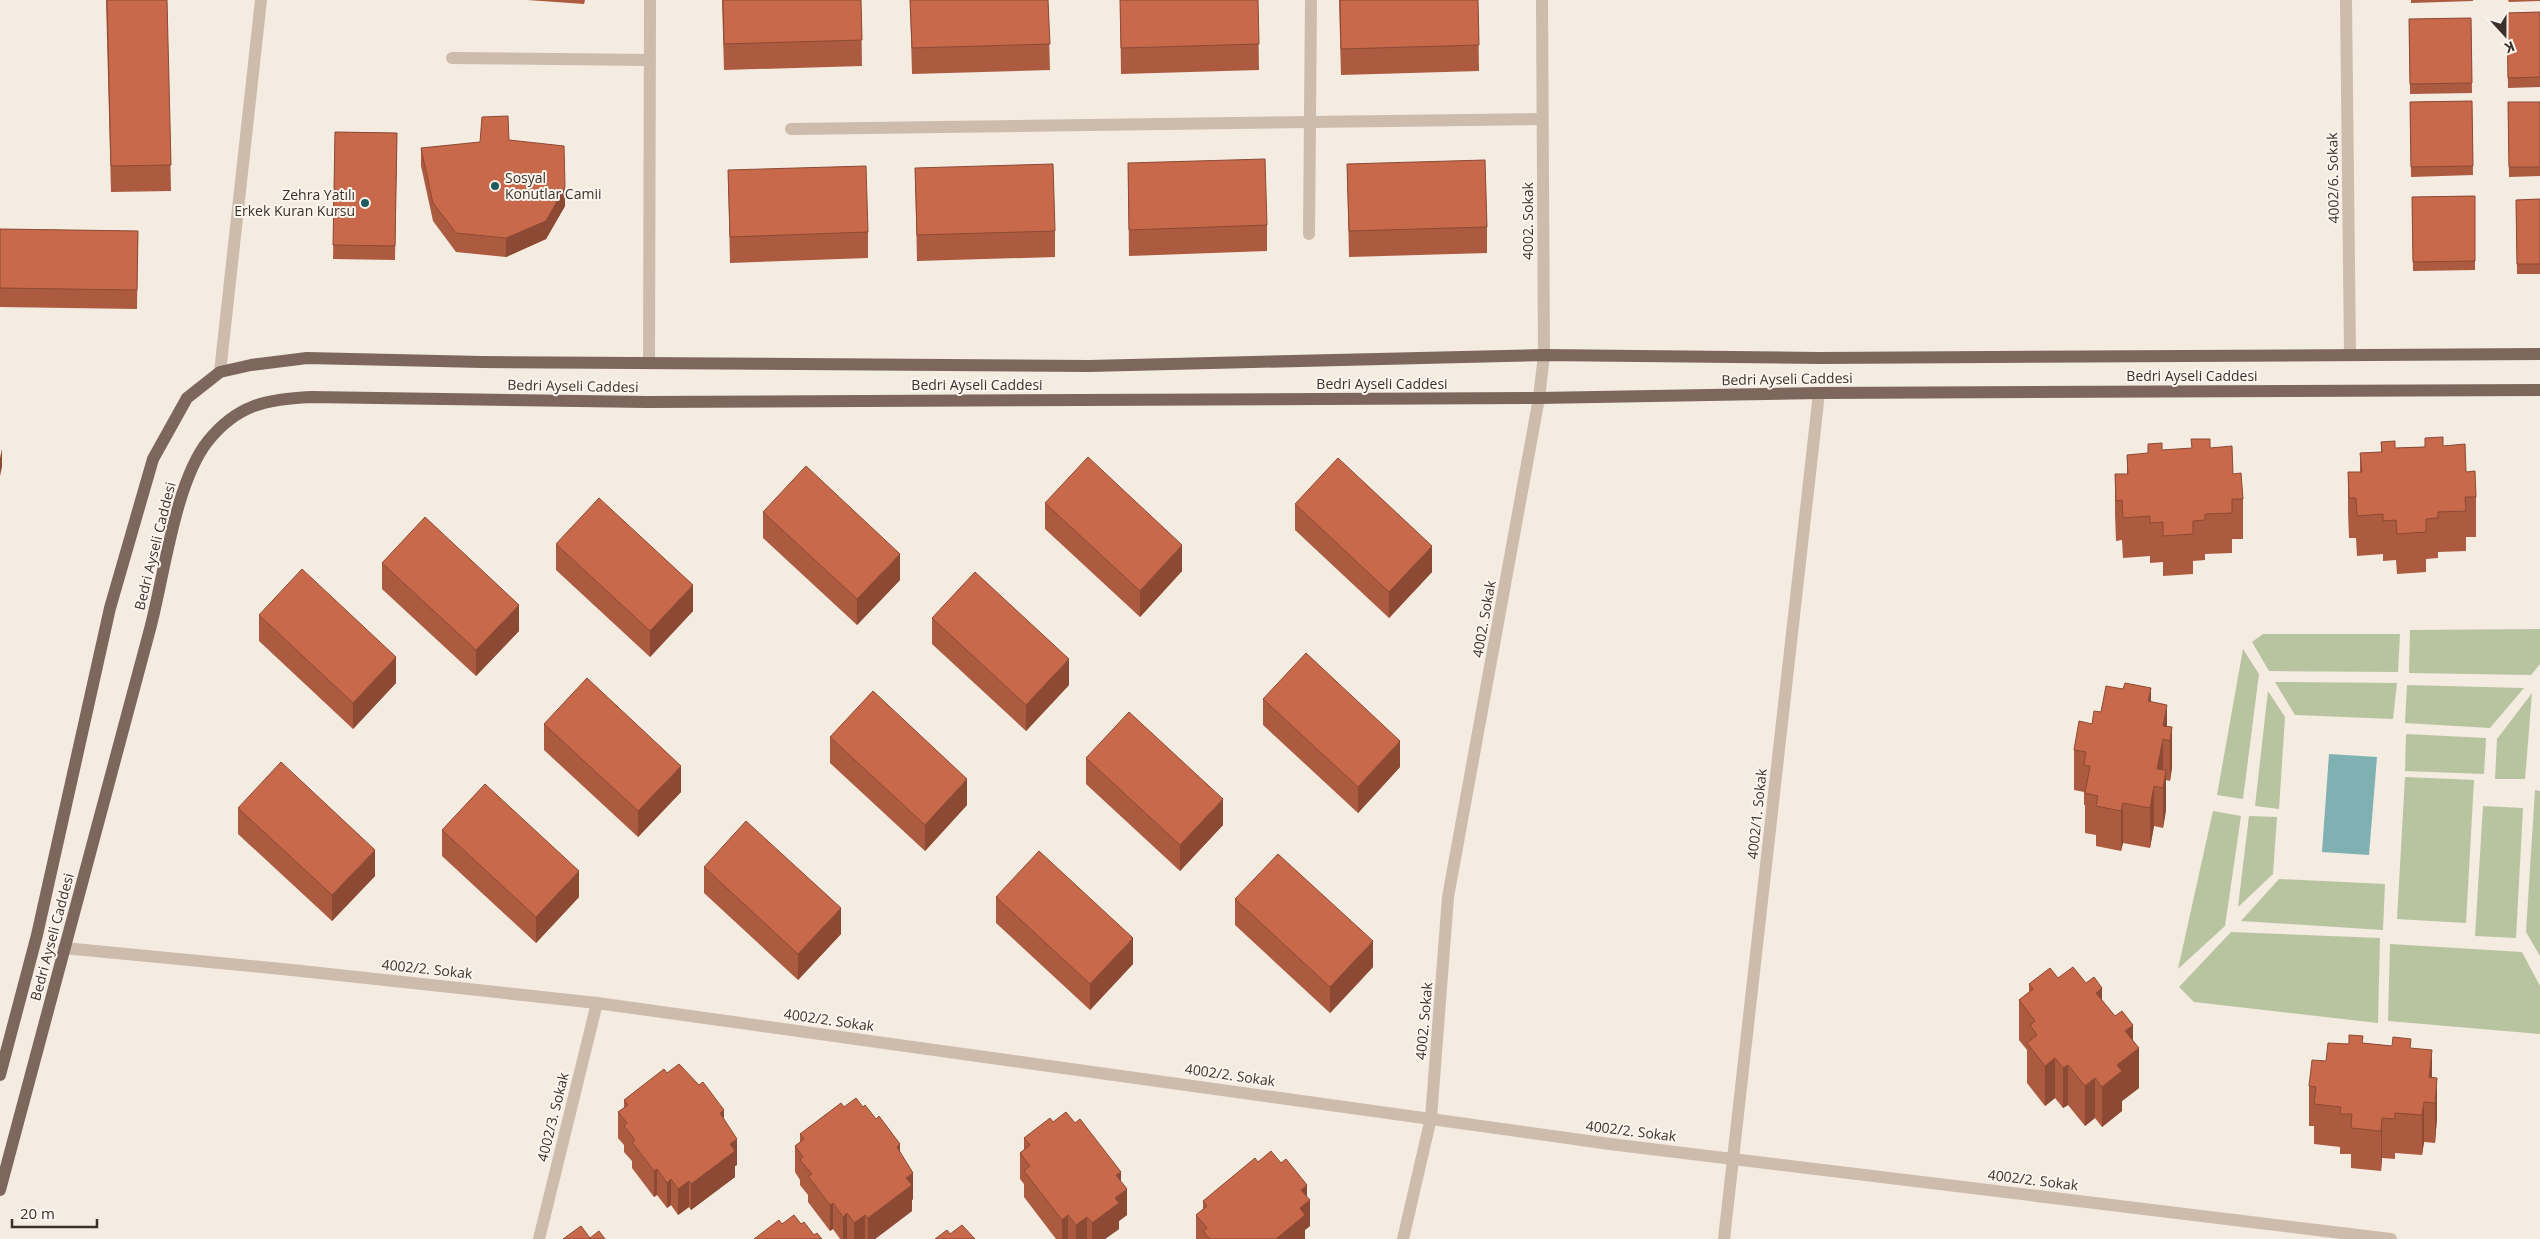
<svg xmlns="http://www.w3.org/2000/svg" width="2540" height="1239" font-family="'Open Sans',sans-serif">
<rect width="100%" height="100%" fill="#f4ebe1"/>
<g fill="#b8c4a0">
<polygon points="2540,629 2540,664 2531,675 2409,673 2410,630"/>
<polygon points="2263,634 2400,634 2398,672 2269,671 2252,642"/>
<polygon points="2243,649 2259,674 2243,799 2217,795"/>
<polygon points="2275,682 2397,683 2393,719 2295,715"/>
<polygon points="2407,685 2524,688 2490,728 2405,723"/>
<polygon points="2268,691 2285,717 2279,809 2255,806"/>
<polygon points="2532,693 2525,779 2495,779 2497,739"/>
<polygon points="2406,734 2486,738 2484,774 2405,771"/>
<polygon points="2405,777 2474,780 2466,923 2397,919"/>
<polygon points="2535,790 2540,791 2540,956 2526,932"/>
<polygon points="2483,806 2523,808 2516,938 2475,936"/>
<polygon points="2213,811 2241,816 2225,926 2178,969"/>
<polygon points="2249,816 2277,817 2273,874 2238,907"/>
<polygon points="2279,879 2385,884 2383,930 2241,921"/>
<polygon points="2231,932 2380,938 2378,1023 2194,1002 2179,987"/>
<polygon points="2390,944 2522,952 2540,986 2540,1034 2388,1021"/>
</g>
<polygon fill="#7fb0b2" points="2329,754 2377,757 2369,855 2322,852"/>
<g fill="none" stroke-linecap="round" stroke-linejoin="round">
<g stroke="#cdbbac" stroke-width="12">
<polyline points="2346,0 2350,355"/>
<polyline points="452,58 650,60"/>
<polyline points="791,129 1542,119"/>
<polyline points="1309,234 1311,0"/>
<polyline points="649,363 650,0"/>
<polyline points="220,372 261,0"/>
<polyline points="64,948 292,970 597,1003 1610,1144 2391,1239"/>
<polyline points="539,1239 597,1003"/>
<polyline points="1403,1239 1431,1118 1448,897 1539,398 1544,355 1542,0"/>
<polyline points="1724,1239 1819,393"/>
</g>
<g stroke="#7d675c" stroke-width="12">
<polyline points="0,1075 37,935 110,608 153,459 187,398 220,372 251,365 307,358 482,362 1089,366 1544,355 1819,358 2540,354"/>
<path d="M0,1190C50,1003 100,816 150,629C164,577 175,482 208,441C237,405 266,399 311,397L647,402L1539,398L1819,393L2540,390"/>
</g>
</g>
<g fill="#ac5a40">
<polygon points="106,0 167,0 171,191 111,192"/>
<polygon points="527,0 585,0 584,4"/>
<polygon points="722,0 861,0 862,66 724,70"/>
<polygon points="910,0 1048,0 1050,70 912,74"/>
<polygon points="1120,0 1258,0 1259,70 1121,74"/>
<polygon points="1339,0 1478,0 1479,71 1341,75"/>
<polygon points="2411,0 2473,0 2473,1 2411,3"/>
<polygon points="2508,0 2540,0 2540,1 2509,2"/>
<polygon points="2540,12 2540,87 2508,88 2507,13"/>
<polygon points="2471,18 2472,93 2410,94 2409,19"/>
<polygon points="2472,101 2473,175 2411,177 2410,102"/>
<polygon points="2508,102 2540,102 2540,176 2509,177"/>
<polygon points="335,132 397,133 395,260 333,259"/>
<polygon points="509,140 565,206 546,239 506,257 456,252 433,221 421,166 421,148"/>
<polygon points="1128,163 1267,225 1267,251 1129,256"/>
<polygon points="1347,164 1487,227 1487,253 1349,257"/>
<polygon points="915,168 1055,231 1055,257 917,261"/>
<polygon points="728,170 868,232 868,258 730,263"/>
<polygon points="2475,196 2475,270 2413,271 2412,197"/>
<polygon points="2540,199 2540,274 2517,274 2516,200"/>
<polygon points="0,229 138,231 137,309 0,307"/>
<polygon points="2381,442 2395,448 2443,446 2466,472 2476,497 2476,537 2466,537 2466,551 2438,552 2438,558 2426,559 2426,572 2397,574 2396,560 2383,561 2383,554 2357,556 2356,538 2349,538 2348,512 2348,472 2360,472 2360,453 2381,452"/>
<polygon points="2148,444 2162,450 2210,448 2233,474 2243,499 2243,539 2232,539 2232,553 2205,554 2205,560 2193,561 2193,574 2163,576 2163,562 2150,563 2150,556 2123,558 2122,540 2116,541 2115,514 2115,474 2127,474 2127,455 2148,454"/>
<polygon points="1045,503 1182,571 1140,617 1045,529"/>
<polygon points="1295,504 1432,572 1389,618 1295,530"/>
<polygon points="763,512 900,580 857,625 763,538"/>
<polygon points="556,544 693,611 650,657 556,570"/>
<polygon points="382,563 519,631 476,676 382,589"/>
<polygon points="259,615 396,683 353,729 259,641"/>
<polygon points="932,618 1069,685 1026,731 932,644"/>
<polygon points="1263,699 1400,767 1358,813 1263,725"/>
<polygon points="2151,702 2167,726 2172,727 2172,767 2170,781 2166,780 2166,810 2163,828 2154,826 2150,848 2123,843 2121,851 2096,846 2096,835 2085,833 2085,805 2084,805 2084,792 2074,790 2074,750 2092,724 2101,712"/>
<polygon points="544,724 681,792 638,837 544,750"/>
<polygon points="830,737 967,805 925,851 830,763"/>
<polygon points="1086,758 1223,825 1180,871 1086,784"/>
<polygon points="238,808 375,876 332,921 238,834"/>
<polygon points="442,830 579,897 536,943 442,856"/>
<polygon points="704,867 841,934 798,980 704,893"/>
<polygon points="996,897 1133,964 1090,1010 996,923"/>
<polygon points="1235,899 1373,967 1330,1013 1235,925"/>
<polygon points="2058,978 2086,983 2102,1000 2133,1040 2139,1088 2122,1101 2122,1111 2102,1127 2095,1118 2085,1126 2068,1105 2063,1108 2055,1098 2045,1106 2027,1083 2027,1050 2019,1040 2019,1000 2029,992 2029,984"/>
<polygon points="2363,1043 2411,1048 2432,1078 2437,1118 2435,1143 2424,1142 2422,1155 2395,1153 2395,1159 2382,1158 2381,1171 2351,1168 2351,1154 2340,1154 2340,1147 2314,1144 2314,1126 2309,1126 2309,1086 2326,1061 2349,1044"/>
<polygon points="667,1073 724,1119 737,1165 735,1166 735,1177 691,1210 689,1207 678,1215 671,1205 667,1208 657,1195 654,1197 632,1168 632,1161 624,1152 624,1145 618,1138 618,1112 624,1108 624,1100"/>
<polygon points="844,1107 900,1153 913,1199 912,1200 912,1211 875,1239 840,1239 833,1229 830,1231 808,1202 808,1195 800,1185 800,1180 795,1172 795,1146 800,1142 800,1134"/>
<polygon points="1053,1122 1121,1181 1127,1215 1119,1221 1119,1229 1105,1239 1056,1239 1024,1197 1024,1184 1020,1179 1020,1153 1024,1150 1024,1138"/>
<polygon points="1258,1162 1307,1197 1310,1226 1305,1230 1305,1239 1196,1239 1196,1215 1203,1209 1203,1201"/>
</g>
<g fill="#8c4a34">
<polygon points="565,187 565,206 546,239 506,257 506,238"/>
<polygon points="2,449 2,467 0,476 0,458"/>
<polygon points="1182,545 1182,571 1140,617 1140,591"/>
<polygon points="1432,546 1432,572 1389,618 1389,592"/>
<polygon points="900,554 900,580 857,625 857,599"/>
<polygon points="693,585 693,611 650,657 650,631"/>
<polygon points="519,605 519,631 476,676 476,650"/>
<polygon points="396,657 396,683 353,729 353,703"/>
<polygon points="1069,659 1069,685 1026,731 1026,705"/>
<polygon points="2151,688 2151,728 2148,701"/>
<polygon points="2167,705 2167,740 2163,739 2163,779 2157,769 2163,726"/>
<polygon points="2172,727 2172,767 2170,781 2170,741"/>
<polygon points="1400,741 1400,767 1358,813 1358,787"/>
<polygon points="681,766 681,792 638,837 638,811"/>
<polygon points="2166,770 2166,810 2163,828 2163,788"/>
<polygon points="967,779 967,805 925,851 925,825"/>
<polygon points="2154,786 2154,826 2150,848 2150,808"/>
<polygon points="1223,799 1223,825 1180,871 1180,845"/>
<polygon points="2123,803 2123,843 2121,851 2121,811"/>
<polygon points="375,850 375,876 332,921 332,895"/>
<polygon points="579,871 579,897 536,943 536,917"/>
<polygon points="841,908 841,934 798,980 798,954"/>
<polygon points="1133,938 1133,964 1090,1010 1090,984"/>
<polygon points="1373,941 1373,967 1330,1013 1330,987"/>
<polygon points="2102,988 2102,1028 2096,993"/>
<polygon points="2133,1025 2133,1052 2139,1048 2139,1088 2122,1101 2122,1111 2102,1127 2102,1087 2117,1065 2125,1031"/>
<polygon points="2432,1050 2432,1090 2429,1077"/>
<polygon points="2055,1058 2055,1098 2045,1106 2045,1066"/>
<polygon points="2068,1065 2068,1105 2063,1108 2063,1068"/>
<polygon points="2095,1078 2095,1118 2085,1126 2085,1086"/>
<polygon points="2437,1078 2437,1118 2435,1143 2435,1103"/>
<polygon points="2424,1102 2424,1142 2422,1155 2422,1115"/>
<polygon points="724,1110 724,1136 720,1113"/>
<polygon points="2382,1118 2382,1158 2381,1171 2381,1131"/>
<polygon points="737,1139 737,1165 735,1166 735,1177 691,1210 691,1184 730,1144"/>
<polygon points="900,1144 900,1170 897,1147"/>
<polygon points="657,1169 657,1195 654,1197 654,1171"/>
<polygon points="1121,1172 1121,1194 1127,1189 1127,1215 1119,1221 1119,1229 1105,1239 1092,1239 1092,1223 1116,1175"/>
<polygon points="913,1173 913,1199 912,1200 912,1211 875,1239 868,1239 868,1218 906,1178"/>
<polygon points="671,1179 671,1205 667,1208 667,1183"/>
<polygon points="689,1181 689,1207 678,1215 678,1189"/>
<polygon points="1307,1185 1307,1202 1310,1200 1310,1226 1305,1230 1305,1239 1276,1239 1301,1190"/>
<polygon points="833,1203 833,1229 830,1231 830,1205"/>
<polygon points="847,1213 847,1239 843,1239 843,1217"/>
<polygon points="865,1215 865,1239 854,1239 854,1223"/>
<polygon points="1068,1215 1068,1239 1062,1239 1062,1220"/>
<polygon points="1087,1217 1087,1239 1076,1239 1076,1225"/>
</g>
<g fill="#c8694b" stroke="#8c4a34">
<polygon points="107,0 167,0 171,165 111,166"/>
<polygon points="723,0 861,0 862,40 724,44"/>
<polygon points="910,0 1048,0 1050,44 912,48"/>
<polygon points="1120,0 1258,0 1259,44 1121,48"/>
<polygon points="1340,0 1478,0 1479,45 1341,49"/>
<polygon points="2540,12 2540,77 2508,78 2507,13"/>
<polygon points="2471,18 2472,83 2410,84 2409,19"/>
<polygon points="2472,101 2473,166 2411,167 2410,102"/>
<polygon points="2508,102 2540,102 2540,167 2509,167"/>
<polygon points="508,116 509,140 564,146 565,187 546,221 506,238 456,233 433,203 421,148 480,142 482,117"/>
<polygon points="335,132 397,133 395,246 333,245"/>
<polygon points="1265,159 1267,225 1129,230 1128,163"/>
<polygon points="1485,160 1487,227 1349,231 1347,164"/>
<polygon points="1053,164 1055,231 917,235 915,168"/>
<polygon points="866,166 868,232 730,237 728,170"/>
<polygon points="2475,196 2475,261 2413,262 2412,197"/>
<polygon points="2540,199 2540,264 2517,264 2516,200"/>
<polygon points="0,229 138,231 137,290 0,288"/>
<polygon points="2443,437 2443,446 2465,444 2466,472 2475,471 2476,497 2465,497 2466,511 2438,512 2438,518 2426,519 2426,532 2397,534 2396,520 2383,521 2383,514 2357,516 2356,498 2349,498 2348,472 2362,472 2360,453 2382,452 2381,442 2395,441 2395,448 2425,447 2425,438"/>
<polygon points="2191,439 2210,439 2210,448 2232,446 2233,474 2241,473 2243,499 2232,499 2232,513 2205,514 2205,520 2193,521 2193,534 2163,536 2163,522 2150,523 2150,516 2123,518 2122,500 2116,501 2115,474 2128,474 2127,455 2148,453 2148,444 2162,443 2162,450 2192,448"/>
<polygon points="1088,457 1182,545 1140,591 1045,503"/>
<polygon points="1338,458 1432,546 1389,592 1295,504"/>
<polygon points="806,466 900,554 857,599 763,512"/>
<polygon points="599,498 693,585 650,631 556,544"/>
<polygon points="425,517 519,605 476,650 382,563"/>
<polygon points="302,569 396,657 353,703 259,615"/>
<polygon points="975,572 1069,659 1026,705 932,618"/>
<polygon points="1306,653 1400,741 1358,787 1263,699"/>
<polygon points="587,678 681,766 638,811 544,724"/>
<polygon points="2125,683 2151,688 2148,701 2167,705 2163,726 2172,727 2170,741 2163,739 2157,769 2166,770 2163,788 2154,786 2150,808 2123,803 2121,811 2096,806 2098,796 2085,793 2090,766 2084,765 2086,752 2074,750 2079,721 2092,724 2094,711 2101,712 2106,686 2123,689"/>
<polygon points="873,691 967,779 925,825 830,737"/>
<polygon points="1129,712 1223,799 1180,845 1086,758"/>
<polygon points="281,762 375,850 332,895 238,808"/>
<polygon points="485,784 579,871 536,917 442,830"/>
<polygon points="746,821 841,908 798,954 704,867"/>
<polygon points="1039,851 1133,938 1090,984 996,897"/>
<polygon points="1278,854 1373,941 1330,987 1235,899"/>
<polygon points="2073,967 2086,983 2094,977 2102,988 2096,993 2115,1016 2122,1011 2133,1025 2125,1031 2139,1048 2117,1065 2122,1071 2102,1087 2095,1078 2085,1086 2068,1065 2063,1068 2055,1058 2045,1066 2027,1043 2037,1035 2030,1025 2035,1021 2019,1000 2033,989 2029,984 2050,968 2058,978"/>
<polygon points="2349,1035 2363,1036 2362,1043 2392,1046 2393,1037 2411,1039 2410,1048 2432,1050 2429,1077 2437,1078 2435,1103 2424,1102 2422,1115 2395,1113 2395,1119 2382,1118 2381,1131 2351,1128 2352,1114 2340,1114 2341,1107 2314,1104 2316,1087 2309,1086 2312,1060 2326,1061 2328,1043 2349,1044"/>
<polygon points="679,1064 699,1085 703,1082 724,1110 720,1113 737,1139 730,1144 735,1151 691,1184 689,1181 678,1189 671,1179 667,1183 657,1169 654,1171 632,1142 635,1140 624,1126 627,1123 618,1112 628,1105 624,1100 664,1069 667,1073"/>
<polygon points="856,1098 863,1107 865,1105 876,1119 879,1116 900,1144 897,1147 913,1173 906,1178 912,1185 868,1218 865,1215 854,1223 847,1213 843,1217 833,1203 830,1205 808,1176 812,1174 800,1160 803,1157 795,1146 804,1139 800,1134 841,1103 844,1107"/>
<polygon points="1066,1112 1075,1123 1080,1119 1121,1172 1116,1175 1127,1189 1115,1198 1119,1203 1092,1223 1087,1217 1076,1225 1068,1215 1062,1220 1024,1171 1030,1166 1020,1153 1030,1145 1024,1138 1050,1118 1053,1122"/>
<polygon points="1271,1151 1281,1163 1286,1159 1307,1185 1301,1190 1310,1200 1300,1208 1305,1215 1276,1239 1210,1239 1203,1231 1207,1228 1196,1215 1207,1206 1203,1201 1255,1158 1258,1162"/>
<polygon points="794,1215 801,1224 804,1222 814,1235 817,1233 822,1239 754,1239 779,1220 782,1224"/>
<polygon points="962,1225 975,1239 935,1239 947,1230 950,1234"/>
<polygon points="581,1226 590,1238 599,1231 605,1239 563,1239"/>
</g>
<g fill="#1f5a5e" stroke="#fbf5ee" stroke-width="2">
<circle cx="495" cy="186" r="5"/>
<circle cx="365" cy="203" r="5"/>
</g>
<g text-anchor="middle" stroke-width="4" stroke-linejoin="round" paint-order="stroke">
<g font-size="14" fill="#3b302b" stroke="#fbf5ee" text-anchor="start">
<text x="505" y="183">Sosyal<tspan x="505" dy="16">Konutlar Camii</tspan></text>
<text x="355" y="200" text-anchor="end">Zehra Yatılı<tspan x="355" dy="16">Erkek Kuran Kursu</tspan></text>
</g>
<g font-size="14" fill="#3b302b" stroke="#fbf5ee">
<text transform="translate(2333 178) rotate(-91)" y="5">4002/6. Sokak</text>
<text transform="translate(1528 221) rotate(-90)" y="5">4002. Sokak</text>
<text x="2192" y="381">Bedri Ayseli Caddesi</text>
<text transform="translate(1787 379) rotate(-1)" y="5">Bedri Ayseli Caddesi</text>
<text x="1382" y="389">Bedri Ayseli Caddesi</text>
<text x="977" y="390">Bedri Ayseli Caddesi</text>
<text transform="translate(573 386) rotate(1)" y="5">Bedri Ayseli Caddesi</text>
<text transform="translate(155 546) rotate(-76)" y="5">Bedri Ayseli Caddesi</text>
<text transform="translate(1484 619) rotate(-80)" y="5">4002. Sokak</text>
<text transform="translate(1757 814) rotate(-84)" y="5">4002/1. Sokak</text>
<text transform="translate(52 937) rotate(-75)" y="5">Bedri Ayseli Caddesi</text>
<text transform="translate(427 969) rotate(6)" y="5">4002/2. Sokak</text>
<text transform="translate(829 1020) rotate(8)" y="5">4002/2. Sokak</text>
<text transform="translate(1424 1021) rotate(-85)" y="5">4002. Sokak</text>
<text transform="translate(1230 1075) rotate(8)" y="5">4002/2. Sokak</text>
<text transform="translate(553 1117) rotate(-76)" y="5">4002/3. Sokak</text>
<text transform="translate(1631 1131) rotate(7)" y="5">4002/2. Sokak</text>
<text transform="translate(2033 1180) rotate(7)" y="5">4002/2. Sokak</text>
</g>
</g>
<g transform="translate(2505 35) rotate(159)" stroke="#fbf5ee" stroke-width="4" paint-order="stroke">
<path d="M0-4L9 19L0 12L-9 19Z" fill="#3b302b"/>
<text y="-8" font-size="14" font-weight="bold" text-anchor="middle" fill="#3b302b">K</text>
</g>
<path d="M12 1219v8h85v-8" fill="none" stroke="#3b302b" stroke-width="2.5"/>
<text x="20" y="1219" font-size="15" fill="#3b302b" stroke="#fbf5ee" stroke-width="4" paint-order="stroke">20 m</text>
</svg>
